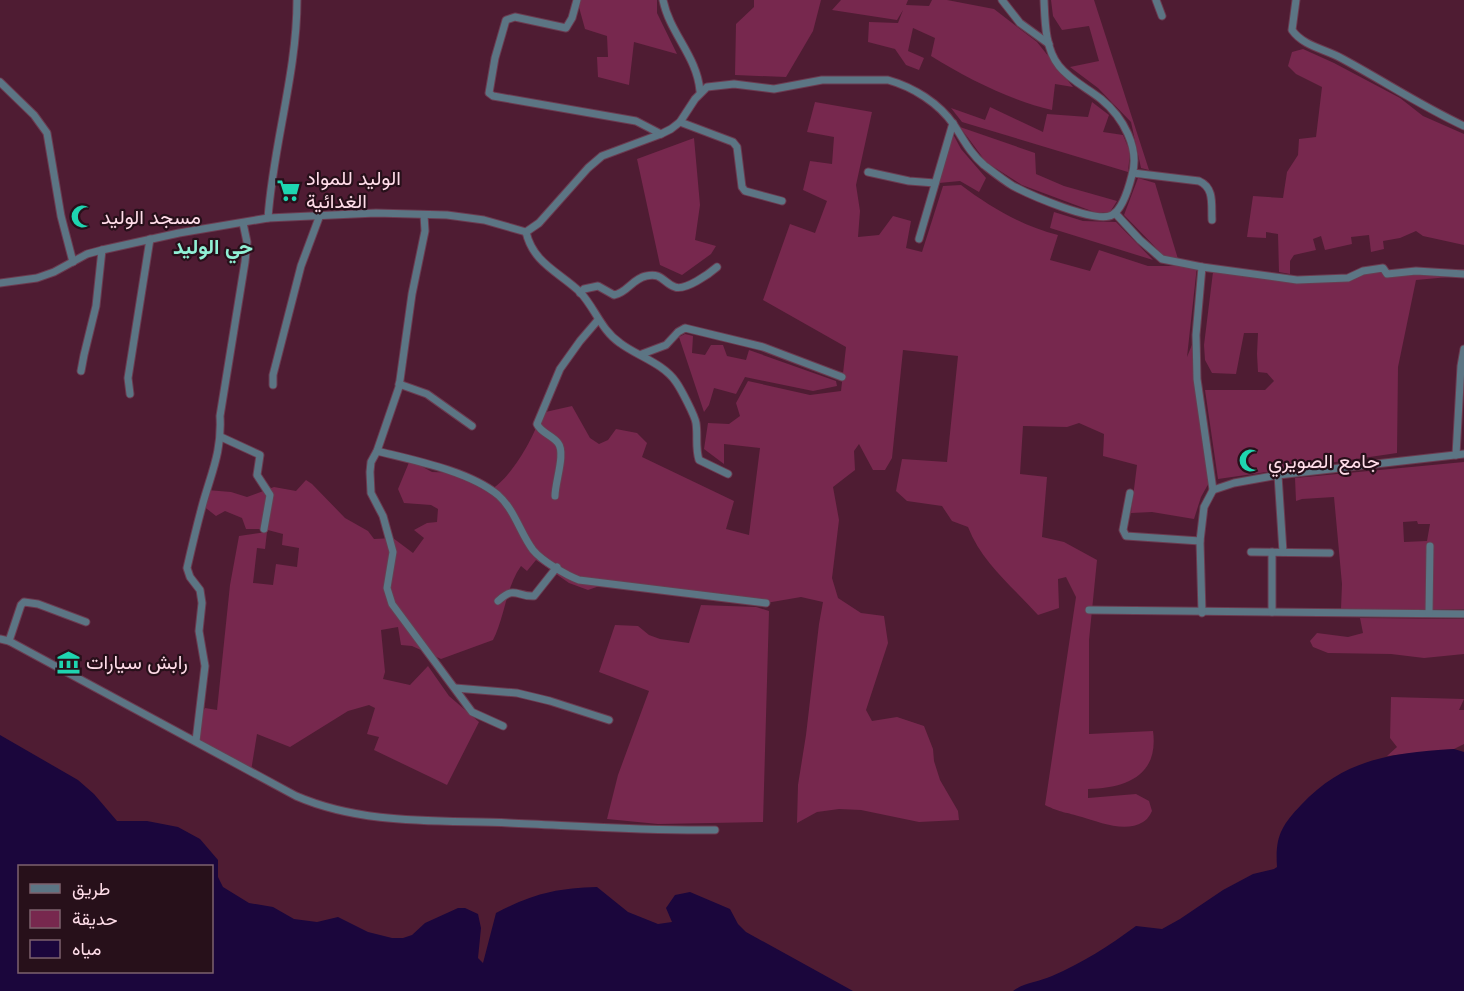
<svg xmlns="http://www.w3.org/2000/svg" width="1464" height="991" font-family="Lora,Vazirmatn,serif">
<rect width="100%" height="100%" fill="#4f1c33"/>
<g fill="#77284e" fill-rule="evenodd">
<polygon points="577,0 657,0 657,13 677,54 634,42 629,85 598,77 597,57 608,57 607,36 585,29"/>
<polygon points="754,0 821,0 813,31 786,77 735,75 736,24 754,7"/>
<path d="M841,0H908L906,5L929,6L932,0H947L994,9L1037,42L1073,87L1055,84L1052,110C1010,100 968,79 931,56L935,38L913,28L908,51L924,58L919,70L906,65L895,49L868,42L869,22L898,23L903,10L897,20L832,10Z"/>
<polygon points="1051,0 1094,0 1149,170 1141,168 1131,122 1098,88 1070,67 1099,61 1089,26 1062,30 1053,16"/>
<polygon points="1303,49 1334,63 1400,98 1423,116 1464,134 1464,245 1423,236 1416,231 1400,238 1383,241 1384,249 1371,252 1369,235 1351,237 1352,244 1325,250 1321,236 1313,239 1316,250 1294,255 1290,261 1290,274 1279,272 1278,234 1266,232 1266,238 1247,237 1253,196 1283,198 1287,172 1298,155 1299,139 1316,137 1322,87 1296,74 1288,66 1292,52"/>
<path d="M815,102L872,112L856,185L860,211L858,237L879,235L893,216L911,221L906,248L922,252L943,186L961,185C990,207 1022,226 1058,235L1050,260L1090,271L1099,250L1148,266H1197L1187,357L1196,335L1197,379L1211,479L1201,497L1194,519L1152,512L1131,513L1137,465L1103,456L1104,434L1079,423L1067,427L1023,426L1020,474L1047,477L1042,537L1064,542L1097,560L1089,640V734L1153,731C1159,776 1126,788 1088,789V798L1136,794L1149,801L1152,811C1150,815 1147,820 1143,822C1125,833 1099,822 1082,817C1066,812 1061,813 1045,805L1076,597L1066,577L1058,579L1059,608L1038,615C1013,587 982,563 968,527L952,521L942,506L907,501L896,491L902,459L947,462L958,356L903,350L892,458L885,470H873L859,444L854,451L855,470L833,487L839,520L832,578L838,598L861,613L884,616L888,643L866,710L872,721L897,717L924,726L933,749L934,761L940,780L958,811L959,820L919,822L861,810L839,809L817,812L797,823L798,785L806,735L819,624L823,602L801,597L766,603L608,583L588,590L569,583L536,560L527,571L521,566C506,587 505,616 493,640L441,659L412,646L401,645L398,627L381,630L385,672L383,679L410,685L428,666L449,696L479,722L447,785L374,750L379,737L367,734L375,708L369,705L348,711L290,747L257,734L251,771L196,741L200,717L205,708L217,710L230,585L239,536L267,532L265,549L257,548L253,583L273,585L276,564L297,567L299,548L282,545L283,534L264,529H246L242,518L225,511L216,516L202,505L207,490L231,492L247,497L274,487L296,491L306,480L312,484L345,518L368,531L374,539L393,538L413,553L424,538L414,530L427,523L437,522L438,509L431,505L404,503L398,489L410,460L432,472L460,473L490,490C510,480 536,435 541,413L572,406L590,438L599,444L608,440L616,429L637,433L647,443L642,457L734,501L726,529L749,535L760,448L724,444V464L704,449L708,423L729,424L740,416L736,403L748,381L810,395L841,391L846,347L763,300L790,224L815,233L827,201L803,190L810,161L832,164L834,137L807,132Z"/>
<polygon points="1092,102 1109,115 1103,132 1123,135 1130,152 1128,172 962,122 951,108 985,120 990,107 1043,132 1047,114 1088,117"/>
<polygon points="960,127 1035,153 1036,174 1064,186 1117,201 1110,212 1097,213 1022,185 986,162"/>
<polygon points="953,134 961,149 986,178 979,192 960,181 939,183"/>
<polygon points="694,138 700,205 695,240 716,246 711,254 682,275 660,265 637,159"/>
<polygon points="1138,178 1155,183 1178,259 1165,257 1124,215"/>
<polygon points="1054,212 1083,221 1116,222 1153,260 1050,228"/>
<polygon points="1383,268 1387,274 1464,269 1464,271 1449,277 1416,280 1398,367 1397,453 1218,479 1205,390 1265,390 1274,381 1267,373 1258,372 1257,354 1258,333 1244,333 1236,374 1212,373 1205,360 1204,345 1213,272 1297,280 1337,279"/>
<polygon points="685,334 693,336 692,353 705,355 711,345 723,345 727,356 746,360 749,350 836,381 837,386 813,391 745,377 736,394 714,388 709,405 704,412 679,337"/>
<path d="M1464,462V609H1341L1342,584L1334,497L1302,499L1296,501L1295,478ZM1417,521L1418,524H1430L1427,541L1404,542L1403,522Z"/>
<polygon points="701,605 756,607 769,611 763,822 658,824 607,819 618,775 649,691 599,672 615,625 638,626 649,635 660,639 689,643"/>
<polygon points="1360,618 1464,619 1464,654 1424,658 1391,654 1328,653 1313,647 1310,641 1317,633 1348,637 1363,633"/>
<polygon points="1391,697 1464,699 1459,710 1464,710 1464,744 1454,749 1387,756 1397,747 1390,738"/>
</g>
<g fill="#1b063c" fill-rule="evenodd">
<path d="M0,735L78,780L94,794L117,821H147L178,827L200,839L218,860V877L223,887L249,903L273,907L294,919L317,922L338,917L368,932L392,938H403L412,935L425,923L458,908H465L478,914L481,928L478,958L483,963L496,913C532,894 557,888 597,887L628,912L658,924L672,922L666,908L675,895L690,892L730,909L738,924L746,932L853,991H0ZM212,866V972H20V866Z"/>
<path d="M1454,749L1464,752V991H1013C1025,982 1039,982 1052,976C1082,963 1109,946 1136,926L1162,929L1180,919L1223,890L1253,874L1274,869L1277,867C1275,837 1281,826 1301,805C1345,758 1393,753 1454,749Z"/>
</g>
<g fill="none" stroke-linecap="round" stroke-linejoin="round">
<defs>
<g id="minor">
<polyline points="577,0 572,18 566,28 515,17 506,20 495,58 489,93 493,96 636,121 661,134"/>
<path d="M663,0C670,34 697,56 700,91"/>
<polyline points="1002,0 1020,23 1049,44"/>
<polyline points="1156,0 1162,16"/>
<path d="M1296,0L1292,30C1303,46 1325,49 1341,58C1382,80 1421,106 1464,126"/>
<polyline points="0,82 34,115 47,133 61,216 73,262"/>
<polyline points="680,122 733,142 737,147 742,187 745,191 782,201"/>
<polyline points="868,172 909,181 935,183"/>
<path d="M1133,173L1199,181C1215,188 1211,205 1212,220"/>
<polyline points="1115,213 1140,240 1162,259 1202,267 1297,280 1348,278 1363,271 1383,268 1387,274 1416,271 1464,274"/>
<polyline points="424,215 425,231 412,294 399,387 377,451 371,462 370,472 371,493 383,516 393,552 387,588 392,604 472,712 503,726"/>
<path d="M268,218C273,145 297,73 297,0"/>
<path d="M526,232C533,263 559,272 580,292C595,308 601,330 620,343C637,356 663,363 676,382C681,389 695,416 696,423C698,436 695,447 699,460L728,474"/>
<polyline points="919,239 953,123"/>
<polyline points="1202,267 1196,335 1197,379 1213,490"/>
<path d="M0,283L37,278L54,272L87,254L102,250L179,233L268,218L376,213L447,215L484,220L526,232L539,223L588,168L602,156L661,134L671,129L680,122L695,99L707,87L734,84L774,89L822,80H888C913,87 939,103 954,125C964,140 970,153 984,165C993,172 1003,180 1013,186C1030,195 1096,224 1112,215C1123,209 1129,187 1132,175C1140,148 1123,117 1101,99C1087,88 1070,80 1059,66C1045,49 1045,21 1044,0"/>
<path d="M580,293L584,289L598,286L614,295C627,293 632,279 646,276C662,272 663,283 675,287C685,291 709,274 717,267"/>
<polyline points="642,354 666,345 678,332 685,328 763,347 842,377"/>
<polyline points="81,371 84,355 96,306 102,250"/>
<polyline points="399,384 427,394 472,426"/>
<polyline points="273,385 273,375 301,266 320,215"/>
<polyline points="130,394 128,378 150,239"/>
<polyline points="221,437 260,455 257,475 270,495 264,529"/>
<path d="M377,451C413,460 469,471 498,495C515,510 520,533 533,550C542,561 566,575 579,580L766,603"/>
<polyline points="1456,455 1461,366 1464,349"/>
<polyline points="1278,475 1283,552"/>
<polyline points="1130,493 1123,530 1126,536 1200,541"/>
<path d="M555,496C555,482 566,453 558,443C552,435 541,433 537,424L560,369L580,341L598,320"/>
<polyline points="1251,552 1330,553"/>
<path d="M498,601C515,585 517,597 534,596L557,567"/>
<polyline points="1089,610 1464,614"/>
<polyline points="1272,612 1272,552"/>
<polyline points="1202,613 1200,541 1204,507 1213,490 1234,483 1278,475 1464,454"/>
<polyline points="1429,613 1430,546"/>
<path d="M0,639L9,641L296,796C363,825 437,820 509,823C578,826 646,831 715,830"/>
<polyline points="9,641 21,605 24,602 38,604 86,622"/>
<polyline points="455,688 517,693 550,701 609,720"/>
<path d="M196,741L205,666L199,631L202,603L200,590L190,577L187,568C192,546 197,525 203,503C212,471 222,451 220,416L245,262L247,242L243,223"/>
</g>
</defs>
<use href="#minor" stroke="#6b3b50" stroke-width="9"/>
<use href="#minor" stroke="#5c7584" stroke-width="7"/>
</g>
<defs>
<symbol id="supermarket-bare" viewBox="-9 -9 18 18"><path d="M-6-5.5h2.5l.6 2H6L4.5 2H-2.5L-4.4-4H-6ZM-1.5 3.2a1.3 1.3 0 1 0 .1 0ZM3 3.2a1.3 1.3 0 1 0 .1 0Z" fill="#1ed5b0" stroke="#27101a" stroke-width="2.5" paint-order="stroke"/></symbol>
<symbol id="mosque-bare" viewBox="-9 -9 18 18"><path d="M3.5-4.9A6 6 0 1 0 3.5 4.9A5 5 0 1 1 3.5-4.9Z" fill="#1ed5b0" stroke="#27101a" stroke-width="2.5" paint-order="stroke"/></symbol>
<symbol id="museum-bare" viewBox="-9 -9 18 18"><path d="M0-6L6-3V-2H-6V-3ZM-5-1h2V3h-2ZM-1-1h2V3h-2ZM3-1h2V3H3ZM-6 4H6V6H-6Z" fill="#1ed5b0" stroke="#27101a" stroke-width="2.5" paint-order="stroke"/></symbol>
</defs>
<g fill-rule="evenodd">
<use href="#supermarket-bare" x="272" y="174" width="33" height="33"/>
<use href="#mosque-bare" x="66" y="200" width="33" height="33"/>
<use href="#mosque-bare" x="1234" y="444" width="33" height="33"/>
<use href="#museum-bare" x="52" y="646" width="33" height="33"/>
</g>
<g text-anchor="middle" stroke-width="4.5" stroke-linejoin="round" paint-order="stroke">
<g font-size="20" fill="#ffdde9" stroke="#27101a" text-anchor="start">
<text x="306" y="185">الوليد للمواد<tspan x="306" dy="23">الغدائية</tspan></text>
<text x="101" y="224">مسجد الوليد</text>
<text x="1268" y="468">جامع الصويري</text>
<text x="86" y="669">رابش سيارات</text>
</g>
<g font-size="21" font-weight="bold" fill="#90f0d5" stroke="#27101a">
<text x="213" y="254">حي الوليد</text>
</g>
</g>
<rect x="18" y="865" width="195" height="108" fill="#27101a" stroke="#7d626d" stroke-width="1.5"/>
<rect x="30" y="884" width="30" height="9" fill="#5c7584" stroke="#7d626d" stroke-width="1.5"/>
<text x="72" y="895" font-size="18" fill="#ffdde9">طريق</text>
<rect x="30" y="910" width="30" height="18" fill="#77284e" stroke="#7d626d" stroke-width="1.5"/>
<text x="72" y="925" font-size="18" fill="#ffdde9">حديقة</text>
<rect x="30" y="940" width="30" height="18" fill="#1b063c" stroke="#7d626d" stroke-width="1.5"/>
<text x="72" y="955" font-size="18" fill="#ffdde9">مياه</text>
</svg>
